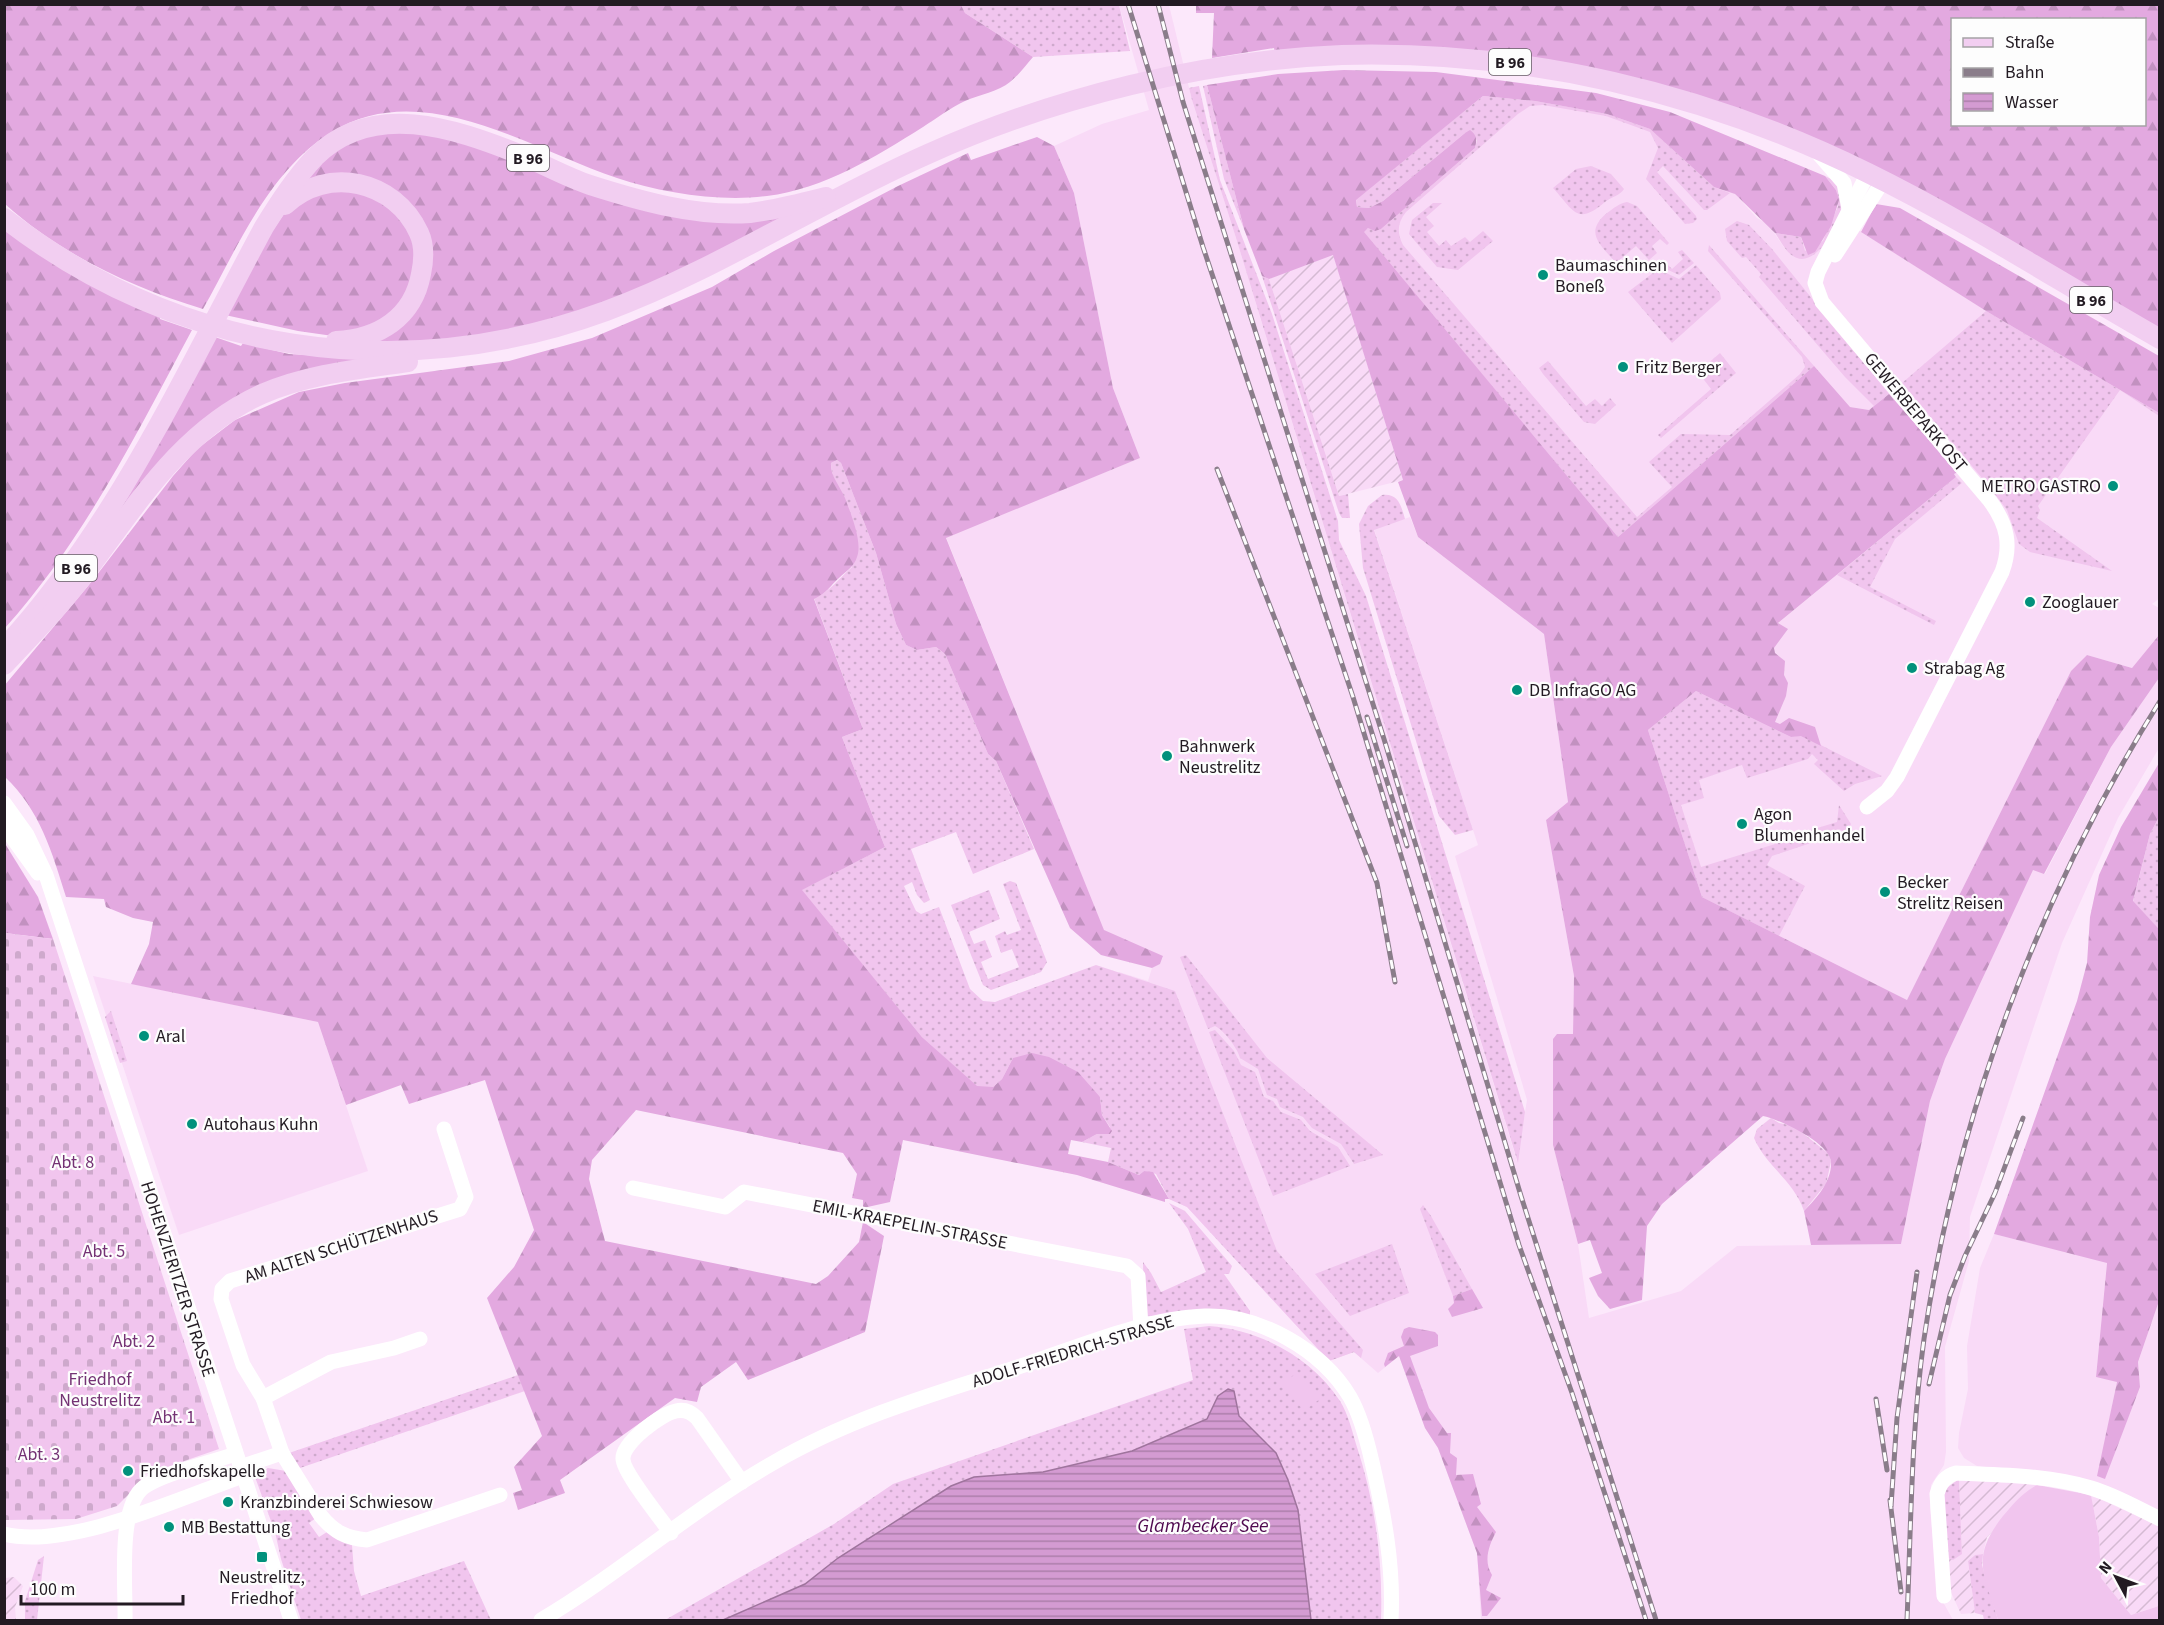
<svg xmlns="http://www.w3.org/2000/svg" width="2164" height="1625" font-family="'Source Sans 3',sans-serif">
<defs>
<pattern id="industrial-furrows" width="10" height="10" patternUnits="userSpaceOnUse" patternTransform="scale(1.5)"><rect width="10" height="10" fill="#f9daf7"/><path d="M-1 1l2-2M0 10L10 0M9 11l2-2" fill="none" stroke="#d5bad3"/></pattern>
<pattern id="grass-dots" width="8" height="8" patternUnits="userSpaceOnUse" patternTransform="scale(1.5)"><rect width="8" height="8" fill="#f1c5ee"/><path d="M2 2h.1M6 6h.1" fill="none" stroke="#cea9cc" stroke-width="1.8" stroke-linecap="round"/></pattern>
<pattern id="forest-firs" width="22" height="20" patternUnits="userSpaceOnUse" patternTransform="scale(1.5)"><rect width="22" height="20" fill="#e3a9e0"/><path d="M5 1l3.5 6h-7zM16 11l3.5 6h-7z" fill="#c291c0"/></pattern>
<pattern id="cemetery-stones" width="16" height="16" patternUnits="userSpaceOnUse" patternTransform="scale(1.5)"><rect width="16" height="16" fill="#f1c5ee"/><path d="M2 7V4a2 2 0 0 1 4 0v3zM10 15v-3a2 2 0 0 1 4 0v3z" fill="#cea9cc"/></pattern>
<pattern id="water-rules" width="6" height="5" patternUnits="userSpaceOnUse" patternTransform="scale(1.5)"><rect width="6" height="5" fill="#d49bd2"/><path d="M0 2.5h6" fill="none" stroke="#ac7eaa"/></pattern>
</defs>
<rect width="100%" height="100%" fill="#fce8fb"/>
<g fill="#f9daf7">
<polygon points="1119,5 1169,5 1192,100 1236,238 1517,1161 1527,1100 1455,856 1478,845 1374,529 1410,517 1418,537 1544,634 1568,802 1546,820 1574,976 1573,1035 1553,1039 1553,1145 1578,1244 1589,1318 1681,1291 1737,1246 1901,1244 1930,1101 1945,1059 2033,869 2045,874 2111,747 2159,678 2159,748 2118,818 2062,943 1970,1217 1969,1261 1945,1347 1946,1452 1944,1465 1931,1485 1930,1507 1938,1593 1953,1620 1481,1620 1477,1553 1438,1448 1425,1428 1399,1356 1378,1373 1354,1352 1329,1361 1187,1207 1169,1199 1119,972 1148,981 1152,968 1160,964 1163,957 1104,931 946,537 1140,458 1113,388 1074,193 1054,146 1102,124 1149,110"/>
<polygon points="1535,101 1607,114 1650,129 1735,194 1757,218 1768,224 1786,250 1838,217 1986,311 2159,413 2160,598 2152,604 2159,608 2159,635 2132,668 2087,655 2071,671 1907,1000 1702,897 1648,730 1956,477 1954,474 1957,472 1889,394 1869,410 1850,407 1618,537 1363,232"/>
<polygon points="93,976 318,1022 368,1171 179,1235"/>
<polygon points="1994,1234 2107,1262 2096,1377 2117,1381 2098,1476 2105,1478 2140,1387 2138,1362 2159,1301 2159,1511 2076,1477 1977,1466 1964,1458 1958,1448 1959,1433 1968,1389 1967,1346 1980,1268"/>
</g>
<g fill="url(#industrial-furrows)">
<polygon points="1333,254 1403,480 1339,496 1269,279"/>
<polygon points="1959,1479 2037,1485 1987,1537 1983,1554 1975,1555 1968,1561 1975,1613 1961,1614 1948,1586 1945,1557 1962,1553"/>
<polygon points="2091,1495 2159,1526 2159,1606 2131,1615 2101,1578 2099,1537"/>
<polygon points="14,1577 23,1586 15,1607 16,1620 5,1620 5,1578"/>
</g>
<g fill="url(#grass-dots)">
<polygon points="961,5 1119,5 1130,51 1033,57 965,13"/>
<polygon points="1207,85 1244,229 1224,179 1203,86"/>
<polygon points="1199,86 1220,180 1272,314 1338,521 1339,540 1366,596 1525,1112 1518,1163 1236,238 1192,100 1189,88"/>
<path d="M1483,96L1535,101L1607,114L1650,129L1714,187L1730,193L1707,210H1704L1663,166L1657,172L1696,216L1697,219L1693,223L1685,224L1646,179L1658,148L1650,132L1606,116L1543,105L1530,106L1518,114L1406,212C1397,223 1397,233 1403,245L1637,517L1672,487L1649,462L1681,434L1730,435L1800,374L1805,367L1802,357L1708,251L1709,245L1814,366L1618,537L1363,232L1368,228L1381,229L1475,148L1477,140L1465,133L1383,201L1369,208L1357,207L1356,199Z"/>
<path d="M1591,166L1611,174L1624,189C1621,195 1611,197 1605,202C1577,226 1574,211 1553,188L1576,169Z"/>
<path d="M1825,176L1837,182C1839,187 1843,195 1843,200C1843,218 1819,266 1797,258C1786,254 1781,241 1775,233L1801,237L1805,251L1823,241L1838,206L1836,190Z"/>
<path d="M1627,202L1637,206L1669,243L1667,245L1660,239L1652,246L1657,253L1649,260L1636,246L1616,263C1601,245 1583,233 1607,213C1614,208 1618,204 1627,202Z"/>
<polygon points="1433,203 1442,203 1426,217 1434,226 1427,232 1439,246 1446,240 1451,246 1465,237 1470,242 1483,231 1493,241 1458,270 1437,267 1409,234 1412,220"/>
<polygon points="1737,221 1749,225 1772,249 1889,394 1874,406 1845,377 1759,277 1761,274 1746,257 1742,258 1727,241 1725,229"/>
<polygon points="1682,250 1694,263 1679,275 1666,269 1664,272 1679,279 1696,265 1720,293 1721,299 1672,343 1628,292 1666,263 1672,269 1683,259 1678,252"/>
<polygon points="1262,276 1269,279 1339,496 1348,494 1350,518 1342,518 1339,513"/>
<polygon points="1986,311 2159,413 2159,416 2120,390 2038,506 2040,510 2037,518 2112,571 2030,552 2019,544 2007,510 1987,484 1902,383"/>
<polygon points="1720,353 1736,373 1661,438 1658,435 1711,389 1698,372"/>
<polygon points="1548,361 1586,406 1595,399 1602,406 1610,398 1616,405 1595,424 1584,422 1543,374 1539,368"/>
<path d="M837,460L841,463L876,553L896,624L906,645L917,650L936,647L945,654L988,754L996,761L1034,849L973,874L956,832L911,849L930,900L924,903L917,895L912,882L904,886L916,911L921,914L939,907L970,989L983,1001L995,1002L1096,965L1175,991L1277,1251L1363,1350L1361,1358L1354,1352L1329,1361L1187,1207L1169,1199L1156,1174L1144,1171L1139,1175L1108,1162L1111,1148L1082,1142L1097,1134H1110V1127L1102,1115L1100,1097L1013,1058L1002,1079L993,1087H977L922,1037L801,890L885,847L842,737L863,729L814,598C831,591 838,579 852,567C851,550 853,532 849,515C846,498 830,479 831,463Z"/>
<polygon points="1956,477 1962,483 1895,539 1870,587 1936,621 1934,625 1837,575"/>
<path d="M1382,495C1398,493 1401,505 1405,519L1374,530L1473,830L1455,835L1439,816L1363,568L1359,524L1368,506Z"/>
<polygon points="1696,691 1791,737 1801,735 1882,776 1855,784 1844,791 1814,764 1818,760 1812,754 1808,759 1747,778 1742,765 1699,780 1704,798 1681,805 1701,867 1801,836 1801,833 1837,822 1839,805 1851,824 1846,833 1839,829 1835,831 1832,836 1772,856 1767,865 1805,886 1779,936 1702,897 1648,730"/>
<polygon points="2159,817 2159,929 2133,902 2150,834"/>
<polygon points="1010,881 1016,883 1047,962 1041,972 991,990 983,985 951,905 989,890 1000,919 969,932 974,944 985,940 992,957 981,962 988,979 1019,967 1012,949 1001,953 995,936 1005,931 1007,935 1021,930 1003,884"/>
<path d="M1186,955L1267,1058L1383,1155L1354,1164L1341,1144L1312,1128L1303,1117L1280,1107L1277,1099L1267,1095L1258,1069L1240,1058C1238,1049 1224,1030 1215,1026L1208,1029L1180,957Z"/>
<polygon points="111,1011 127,1061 120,1063 105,1017"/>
<polygon points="1215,1030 1234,1051 1241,1065 1255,1072 1264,1097 1273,1101 1281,1112 1301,1120 1310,1131 1338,1147 1350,1166 1273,1196 1209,1032"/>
<path d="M1771,1118L1779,1123L1794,1126L1829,1154L1831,1162L1826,1184L1804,1211C1794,1181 1766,1166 1754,1138L1757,1129Z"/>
<polygon points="1169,1203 1185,1211 1232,1266 1229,1274 1224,1274 1250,1311 1250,1317 1147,1316 1144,1312 1143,1262 1151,1273 1161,1292 1206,1272 1188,1229"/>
<polygon points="1423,1205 1431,1216 1472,1289 1453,1296 1420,1209"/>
<polygon points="1392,1244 1409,1293 1350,1316 1315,1274"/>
<path d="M1209,1326C1260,1330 1311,1357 1340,1401C1348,1414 1352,1430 1356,1444C1375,1501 1383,1560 1381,1620H1311L1298,1510L1288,1480L1276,1453L1239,1416L1235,1397L1218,1396L1207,1419L1132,1451L1043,1472L974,1477L886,1526L805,1584L767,1602L723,1620H665L834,1524L893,1484L1193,1380L1184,1329Z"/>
<polygon points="518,1375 525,1391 297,1469 289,1453"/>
<polygon points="268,1468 286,1471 316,1518 309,1523 319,1537 327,1532 352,1545 354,1571 361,1596 464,1561 491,1620 301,1620 281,1559 275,1532 255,1477"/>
<polygon points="1959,1479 1962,1554 1953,1560 1945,1557 1944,1490"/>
<polygon points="1983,1554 1982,1565 1998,1620 1984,1620 1983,1615 1975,1613 1968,1561 1975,1555"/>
<polygon points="44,1556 37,1620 25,1620 25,1601 38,1560"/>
</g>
<g fill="url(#forest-firs)" fill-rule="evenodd">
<path d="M5,5H961L965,13L1033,57C1026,65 1019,75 1010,82C999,91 979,95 965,101C950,108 937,118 923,127C875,157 824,189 767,196C720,202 661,193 617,178C530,149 422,76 332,132C269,170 238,247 203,309C133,288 60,254 5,204Z"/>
<path d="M1196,5H2159V332L1929,195L1850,154L1776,124L1602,72L1275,53L1274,48L1212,58L1214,13H1196ZM1952,20H2144V124H1952Z"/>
<path d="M1344,70L1436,72L1596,93L1670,112L1825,176L1836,190L1839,200L1831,226L1815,252L1808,255L1801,237L1775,233L1735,194L1714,187L1650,129L1607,114L1535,101L1483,96L1356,200L1357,207L1369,208L1383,201L1465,133L1470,130C1477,135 1477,140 1475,148L1381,229L1375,231L1368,228L1364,232L1618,537L1814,366L1850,407L1869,410L1889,394L1958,472L1954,474L1956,477L1778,623L1788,629L1774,648L1775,653L1785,661L1784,675L1788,683L1786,696L1775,722L1780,724L1789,718L1815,727L1821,746L1801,736L1791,737L1696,691L1648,730L1702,897L1907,1000L2071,671L2087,655L2132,668L2159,635V678L2111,747L2044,874L2033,870L1945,1059L1930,1101L1901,1244L1811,1245L1804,1211C1817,1198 1832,1181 1831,1162C1830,1143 1779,1119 1763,1116L1662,1204L1647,1226L1642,1300L1610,1309L1598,1296L1589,1278L1602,1273L1590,1240L1578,1244L1553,1145V1039L1557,1034H1573L1574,976L1546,820L1568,802L1544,634L1418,537L1398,482L1403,480L1333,255L1269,279L1262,276L1244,229L1207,85L1278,74Z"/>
<path d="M403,128L450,134L649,205L807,204C711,260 595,319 485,338C446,345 405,343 366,345L429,267L391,192L305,185C322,144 363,135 403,128Z"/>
<path d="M1037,137L1054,146L1074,193L1113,388L1140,458L946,538L1104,930L1163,956L1160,964L1152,968L1101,955L1070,928L996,761L988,754L945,654L936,647L917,650L906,645L896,624L876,553L841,463L837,460L831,463C830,476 840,486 845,498C850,512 863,542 857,557C854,567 846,571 839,578C828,588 828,592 814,599L863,729L842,737L885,847L802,890L922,1037L977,1086L993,1087L1002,1079L1013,1058L1032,1053L1049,1057L1078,1072L1100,1097L1102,1115L1112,1131L1110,1134H1097L1082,1142L1071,1140L1068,1154L1108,1162L1139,1175L1144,1171L1153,1172L1169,1199H1165V1202L1077,1175L903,1140L890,1202L863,1208V1200L852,1198L857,1174L843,1153L636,1110L592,1160L589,1179L605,1241L816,1284L828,1276L859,1242L863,1222L884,1236L865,1332L748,1380L736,1362L701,1387L697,1402L675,1398L560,1480L565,1493L518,1510L513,1493L522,1490L514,1467L542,1436L487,1298L514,1267L534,1230L485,1080L409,1104L401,1085L346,1105L318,1022L131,984L149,944L153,922L133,918L106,907L104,899L66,897C52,852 40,810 5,777L4,686L93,580L173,476L197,449L235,420L299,392L345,383L509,361L592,338L712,287L774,251L898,186L968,153L971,160Z"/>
<polygon points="324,189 361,189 398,211 416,248 407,301 376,328 333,336 298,331 225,315 268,237 284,214"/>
<polygon points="1876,204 1900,208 2159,356 2159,413 1986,311 1861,232"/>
<path d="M5,226L140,308L160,317V319L192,330C137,433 84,540 5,628Z"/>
<polygon points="212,336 241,346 243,343 289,354 375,359 238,398 92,549"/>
<polygon points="2159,763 2159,817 2150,834 2133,901 2159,929 2159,1301 2138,1362 2140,1387 2105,1479 2097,1476 2117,1382 2096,1377 2107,1263 1994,1234 2077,1001 2087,963 2090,917 2099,875 2121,827"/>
<polygon points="4,842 38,897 53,939 5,933"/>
<polygon points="1472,1289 1483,1308 1452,1317 1448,1309 1454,1303 1453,1296"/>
<path d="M1409,1327L1435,1332L1438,1335V1346L1410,1356L1429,1408L1447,1433H1451L1450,1453L1457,1458L1456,1475L1473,1474L1481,1504L1477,1507L1496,1532C1489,1545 1483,1561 1492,1575L1486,1590L1501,1598L1487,1616H1482L1477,1553L1438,1448L1425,1428L1399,1356L1385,1367L1384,1364L1388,1353L1404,1346L1401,1337L1404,1329Z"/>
</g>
<polygon fill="url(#cemetery-stones)" points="5,933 53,939 219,1449 141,1476 141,1482 117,1506 76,1519 5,1520"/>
<g fill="#f1c5ee">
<polygon points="1298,1372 1320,1399 1304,1411 1282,1384"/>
<path d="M2037,1485L2091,1495L2099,1537L2101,1578L2131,1615L2159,1606V1620H1998C1984,1574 1970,1558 2003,1516C2014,1503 2022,1493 2037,1485Z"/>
</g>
<polygon fill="url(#water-rules)" stroke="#9f749d" stroke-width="1.5" points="1228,1389 1234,1391 1239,1416 1276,1453 1288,1480 1298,1510 1311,1620 723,1620 805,1584 838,1558 951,1486 974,1477 1043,1472 1132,1451 1207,1419 1218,1396"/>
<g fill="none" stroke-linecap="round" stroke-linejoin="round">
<g stroke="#fff" stroke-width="15">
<polyline points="1818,153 1844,183 1849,209"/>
<polyline points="1835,255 1883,181"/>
<polyline points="4,803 27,835 46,875 291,1620"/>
<path d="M1867,807L1887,791L1897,777L2002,572C2012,545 2007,524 1990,501L1822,302L1815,283L1818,272L1868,173"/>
<polyline points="4,826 38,873"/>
<polyline points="633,1188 725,1207 744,1192 1127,1266 1138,1276 1141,1328"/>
<polyline points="263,1398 243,1365 221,1299 222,1289 230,1281 460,1209 466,1197 444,1129"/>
<polyline points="282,1453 263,1398 331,1362 394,1348 420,1339"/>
<path d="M240,1467L282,1453L321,1516C334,1532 346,1538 367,1540L500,1495"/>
<path d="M671,1533C661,1519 623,1472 623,1459C622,1443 661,1414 676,1411C684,1409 691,1412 697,1418L742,1482"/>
<path d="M4,1534C69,1550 180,1498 243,1476"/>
<path d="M1944,1596L1937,1494C1940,1483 1945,1476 1956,1473C2001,1475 2049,1475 2091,1488C2115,1495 2137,1508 2160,1519"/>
<path d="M125,1620C126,1589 117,1507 144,1487C163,1473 211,1463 235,1454"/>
<path d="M541,1620C621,1573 692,1509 773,1463C850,1418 933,1394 1018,1367C1076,1348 1144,1318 1205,1316C1259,1314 1322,1350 1350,1397C1361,1416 1367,1440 1372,1462C1384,1514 1394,1566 1391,1620"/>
</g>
<g stroke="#f2cef1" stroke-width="20">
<path d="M285,205C327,165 395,180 419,233C425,246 424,260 421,274C413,318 378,339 336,341"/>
<path d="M4,218C178,353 399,387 606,311C719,269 819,202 928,154C1055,97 1204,60 1342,55C1526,50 1704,92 1868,173C1968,222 2063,284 2160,339"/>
<path d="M4,648C116,527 186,371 264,227C279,203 295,178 315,157C372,100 454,128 519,154C543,164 566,177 590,185C640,201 697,217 750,213C775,210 802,203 826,197"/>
<path d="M4,665C30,638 57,610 80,580C133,511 179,431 262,394C308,374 360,369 408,362"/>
</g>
<defs>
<g id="rail">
<polyline points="1128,4 1203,247 1353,697 1519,1245 1572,1393 1646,1620"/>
<polyline points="1158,4 1183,102 1384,739 1521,1196 1656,1620"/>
<polyline points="1217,469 1377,883 1395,982"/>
<polyline points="1367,717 1407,846"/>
<polyline points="1929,1384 1950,1295 1965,1256 1995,1193 2023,1118"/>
<polyline points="1876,1399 1887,1470"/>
<polyline points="1890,1500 1901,1592"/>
<polyline points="1891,1506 1897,1418 1917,1272"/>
<path d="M1907,1620C1911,1527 1911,1432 1924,1339C1957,1114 2039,894 2160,701"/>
</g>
</defs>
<use href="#rail" stroke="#8a7d8a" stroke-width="5"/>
<use href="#rail" stroke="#fdfdfd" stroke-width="3" stroke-dasharray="9" stroke-linecap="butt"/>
</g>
<g fill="#01917c" stroke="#fdfdfd" stroke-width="2">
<circle cx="1543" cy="275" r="6"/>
<circle cx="1623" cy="367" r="6"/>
<circle cx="2113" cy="486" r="6"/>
<circle cx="2030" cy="602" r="6"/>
<circle cx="1912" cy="668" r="6"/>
<circle cx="1517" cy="690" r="6"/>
<circle cx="1167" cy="756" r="6"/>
<circle cx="1742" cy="824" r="6"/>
<circle cx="1885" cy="892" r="6"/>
<circle cx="144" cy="1036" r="6"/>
<circle cx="192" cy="1124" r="6"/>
<circle cx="128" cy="1471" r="6"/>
<circle cx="228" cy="1502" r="6"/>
<circle cx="169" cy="1527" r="6"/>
<rect x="256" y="1551" width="12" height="12" rx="3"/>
</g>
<g text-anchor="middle" stroke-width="4.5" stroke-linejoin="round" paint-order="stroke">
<g fill="#fdfdfd" stroke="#645e64" stroke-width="1.5">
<rect x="1489" y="49" width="42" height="26" rx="4.5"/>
<rect x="507" y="145" width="42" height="26" rx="4.5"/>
<rect x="2070" y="287" width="42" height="26" rx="4.5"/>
<rect x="55" y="555" width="42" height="26" rx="4.5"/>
</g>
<g font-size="16" font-weight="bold" fill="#221a22">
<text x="1510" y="68">B 96</text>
<text x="528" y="164">B 96</text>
<text x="2091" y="306">B 96</text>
<text x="76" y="574">B 96</text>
</g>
<g font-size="18" fill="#221a22" stroke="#fdfdfd" text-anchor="start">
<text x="1555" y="271">Baumaschinen<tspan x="1555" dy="21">Boneß</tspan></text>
<text x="1635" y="373">Fritz Berger</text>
<text x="2101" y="492" text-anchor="end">METRO GASTRO</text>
<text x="2042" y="608">Zooglauer</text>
<text x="1924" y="674">Strabag Ag</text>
<text x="1529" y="696">DB InfraGO AG</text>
<text x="1179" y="752">Bahnwerk<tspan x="1179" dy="21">Neustrelitz</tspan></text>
<text x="1754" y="820">Agon<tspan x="1754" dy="21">Blumenhandel</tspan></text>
<text x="1897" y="888">Becker<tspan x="1897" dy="21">Strelitz Reisen</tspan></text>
<text x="156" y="1042">Aral</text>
<text x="204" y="1130">Autohaus Kuhn</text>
<text x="140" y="1477">Friedhofskapelle</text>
<text x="240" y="1508">Kranzbinderei Schwiesow</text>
<text x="181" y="1533">MB Bestattung</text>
<text x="262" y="1583" text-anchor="middle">Neustrelitz,<tspan x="262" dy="21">Friedhof</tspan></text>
</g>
<g font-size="18" fill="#221a22" stroke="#fdfdfd">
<text transform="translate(1916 412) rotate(50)" y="6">GEWERBEPARK OST</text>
<text transform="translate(910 1224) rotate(11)" y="6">EMIL-KRAEPELIN-STRASSE</text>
<text transform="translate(341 1246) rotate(-18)" y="6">AM ALTEN SCHÜTZENHAUS</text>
<text transform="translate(178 1279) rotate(72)" y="6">HOHENZIERITZER STRASSE</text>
<text transform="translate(1073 1351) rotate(-17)" y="6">ADOLF-FRIEDRICH-STRASSE</text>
</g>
<g font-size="18" fill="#743274" stroke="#fdfdfd">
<text x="73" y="1168">Abt. 8</text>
<text x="104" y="1257">Abt. 5</text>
<text x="134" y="1347">Abt. 2</text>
<text x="100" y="1385">Friedhof<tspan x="100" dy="21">Neustrelitz</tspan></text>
<text x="174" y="1423">Abt. 1</text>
<text x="39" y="1460">Abt. 3</text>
</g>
<g font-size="20" font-style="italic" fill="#4f094f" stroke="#fdfdfd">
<text x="1203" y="1532">Glambecker See</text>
</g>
</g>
<rect width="2164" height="1625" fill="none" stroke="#221a22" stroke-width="12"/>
<rect x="1951" y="18" width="195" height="108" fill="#fdfdfd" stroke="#a5a2a5" stroke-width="1.5"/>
<rect x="1963" y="38" width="30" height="9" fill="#f2cef1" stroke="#a5a2a5" stroke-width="1.5"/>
<text x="2005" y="48" font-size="18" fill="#221a22">Straße</text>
<rect x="1963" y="68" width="30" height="9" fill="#8a7d8a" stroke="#a5a2a5" stroke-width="1.5"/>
<text x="2005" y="78" font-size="18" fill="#221a22">Bahn</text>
<rect x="1963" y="93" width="30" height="18" fill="url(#water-rules)" stroke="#a5a2a5" stroke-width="1.5"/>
<text x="2005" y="108" font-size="18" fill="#221a22">Wasser</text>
<g transform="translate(2116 1577) rotate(311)" stroke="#fdfdfd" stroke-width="4.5" paint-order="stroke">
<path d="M0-4.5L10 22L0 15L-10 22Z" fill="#221a22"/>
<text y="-9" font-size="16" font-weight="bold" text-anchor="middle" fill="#221a22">N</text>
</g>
<path d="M21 1595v9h162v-9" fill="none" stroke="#221a22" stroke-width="3"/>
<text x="30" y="1595" font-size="18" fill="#221a22" stroke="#fdfdfd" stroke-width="4.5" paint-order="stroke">100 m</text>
</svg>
